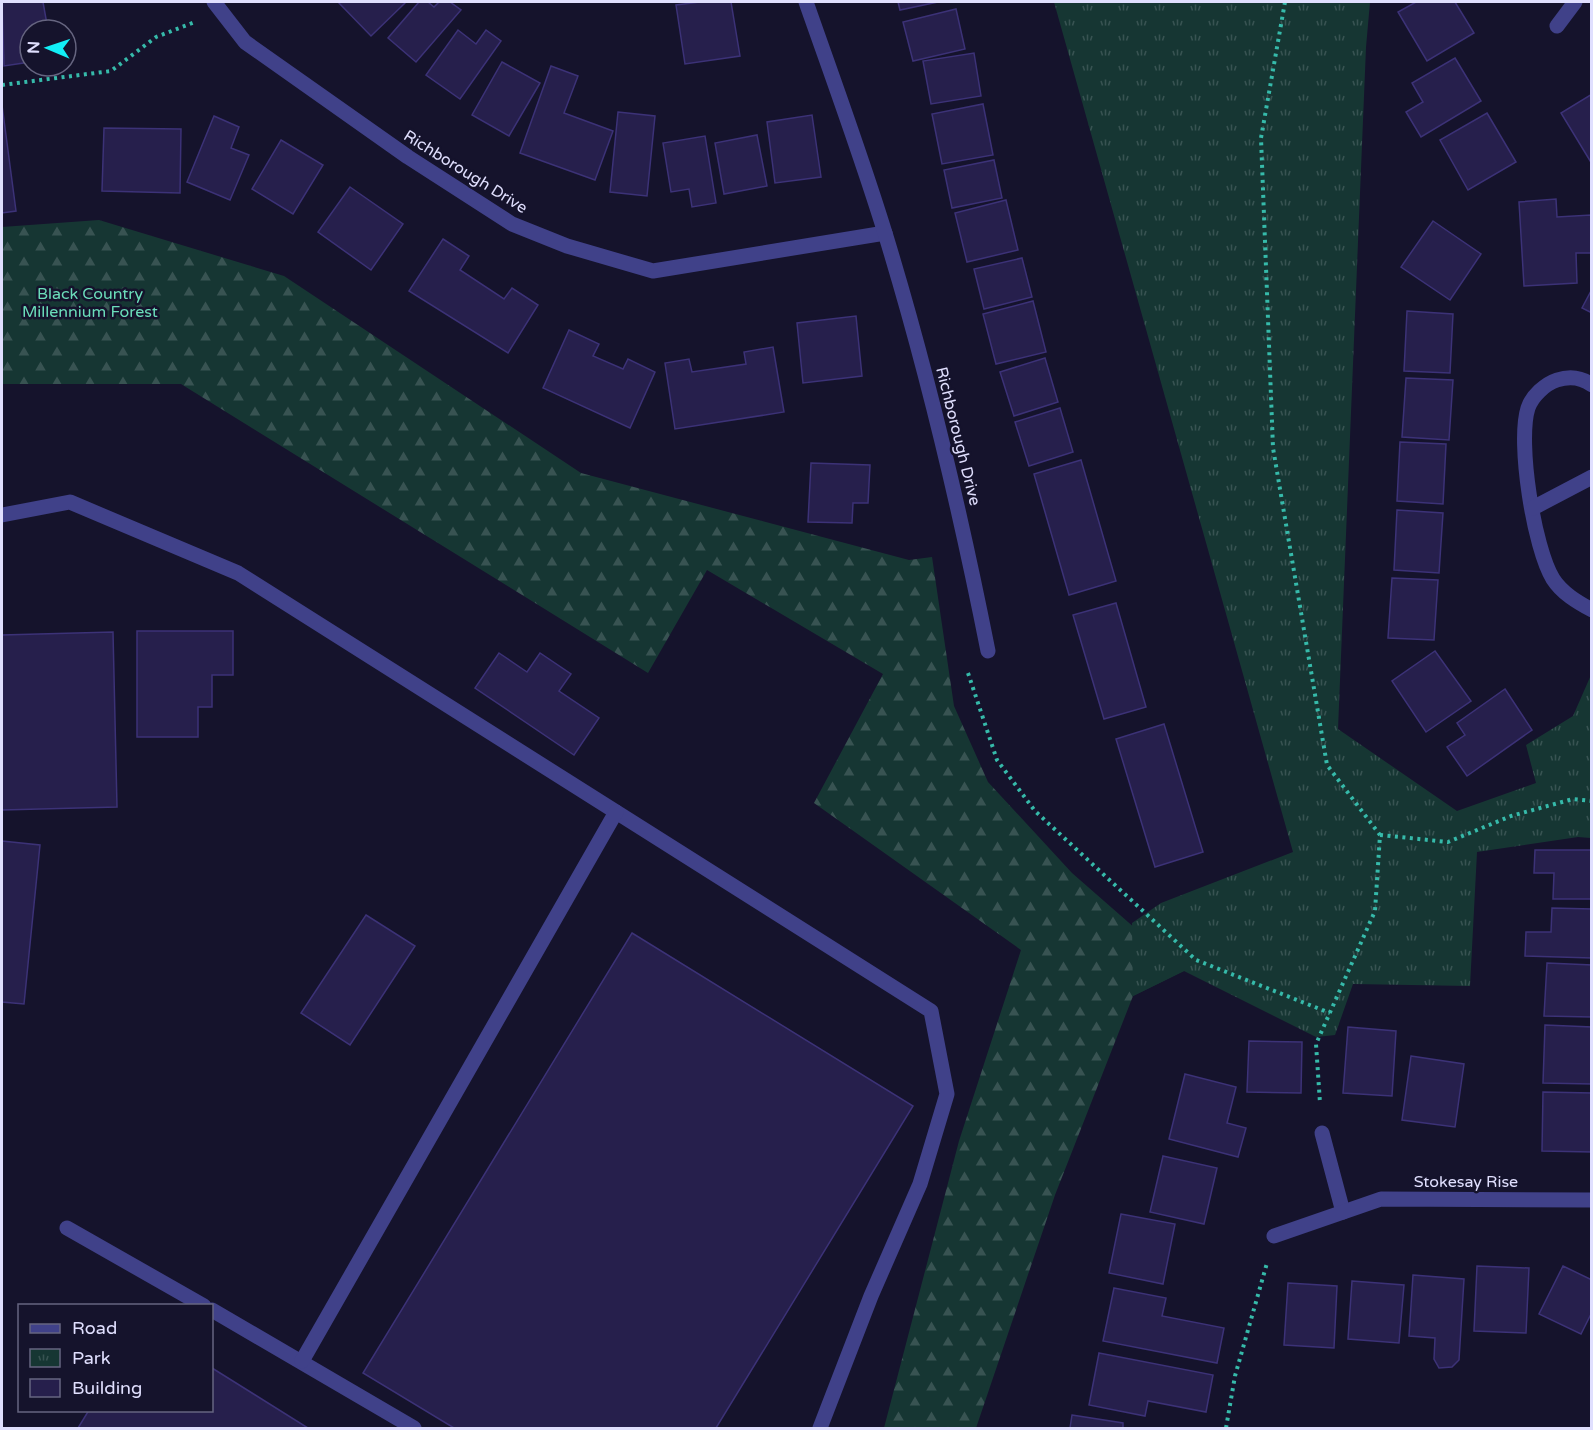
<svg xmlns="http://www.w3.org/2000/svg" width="1593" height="1430" font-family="'Varela Round',sans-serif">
<defs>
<pattern id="forest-firs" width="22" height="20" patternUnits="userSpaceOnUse" patternTransform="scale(1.5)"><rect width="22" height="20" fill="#163633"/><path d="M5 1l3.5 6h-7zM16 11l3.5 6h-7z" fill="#385352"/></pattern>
<pattern id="park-tufts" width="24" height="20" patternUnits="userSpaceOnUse" patternTransform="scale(1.5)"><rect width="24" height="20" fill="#163633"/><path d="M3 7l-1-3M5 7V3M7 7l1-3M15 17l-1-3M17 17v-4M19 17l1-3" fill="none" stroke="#385352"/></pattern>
</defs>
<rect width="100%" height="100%" fill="#15132c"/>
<polygon fill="url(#forest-firs)" points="99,220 284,276 581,473 909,560 932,557 954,706 988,782 1072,873 1184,971 1133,996 1055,1195 976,1428 884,1428 959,1141 1021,950 814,803 883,674 707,570 648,673 181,384 2,384 2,227"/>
<polygon fill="url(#park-tufts)" points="1054,2 1370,2 1366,47 1338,729 1457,811 1536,783 1526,745 1573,716 1591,675 1591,838 1578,837 1477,852 1470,986 1353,984 1335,1035 1316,1037 1184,971 1133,996 1132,923 1161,903 1293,852"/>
<g fill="#261f4c" stroke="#3c3277" stroke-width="1.5">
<polygon points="2,2 43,2 48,30 30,30 30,62 4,66"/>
<polygon points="338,2 404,2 405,3 371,36"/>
<polygon points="419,2 428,2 434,7 439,2 450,2 461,10 416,62 388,38"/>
<polygon points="700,2 731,2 740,56 685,64 676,5"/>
<polygon points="898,2 938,2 900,10"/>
<polygon points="1416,2 1455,2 1474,33 1427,61 1398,12"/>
<polygon points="956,9 965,49 913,61 903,22"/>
<polygon points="458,30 476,44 486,30 501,41 460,99 426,75"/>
<polygon points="974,53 981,96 931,104 923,61"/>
<polygon points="1455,58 1481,101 1421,137 1406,112 1423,102 1412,83"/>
<polygon points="502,62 540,83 509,136 472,115"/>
<polygon points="551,66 578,76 564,113 613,131 595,180 520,153"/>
<polygon points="1592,94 1592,164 1561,113"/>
<polygon points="983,104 993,155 942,164 932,114"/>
<polygon points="2,105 16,211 2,213"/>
<polygon points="618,112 655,116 647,196 610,192"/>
<polygon points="1487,113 1516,162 1468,190 1440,140"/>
<polygon points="812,115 821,177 775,183 767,122"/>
<polygon points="214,116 239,127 231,148 249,155 230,200 187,182"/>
<polygon points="104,128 181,129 180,193 102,191"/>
<polygon points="757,135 767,186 724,194 715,143"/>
<polygon points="705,136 716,203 692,207 689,189 671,192 663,143"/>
<polygon points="281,140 323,165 293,214 252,189"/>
<polygon points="994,160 1002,198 952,208 944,170"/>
<polygon points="350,187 403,224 371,270 318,232"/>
<polygon points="1556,199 1557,217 1591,215 1592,253 1576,253 1577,283 1524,286 1519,202"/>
<polygon points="1006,200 1018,250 967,262 955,213"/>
<polygon points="1433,221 1481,254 1450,300 1401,267"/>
<polygon points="443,239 469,256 460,270 504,299 512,288 538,305 508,353 409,291"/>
<polygon points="1022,258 1032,297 984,309 974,269"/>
<polygon points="1592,289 1592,313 1582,308"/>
<polygon points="1033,301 1046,352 996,364 983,314"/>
<polygon points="1407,311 1453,314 1450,373 1404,371"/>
<polygon points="856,316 862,376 803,383 797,323"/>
<polygon points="569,330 599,344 593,356 623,369 628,359 655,372 630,428 543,388"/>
<polygon points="773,347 784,412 675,429 665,363 689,359 692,372 746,364 744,352"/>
<polygon points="1045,358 1058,402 1014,416 1000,372"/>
<polygon points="1406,378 1453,380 1449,440 1402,437"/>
<polygon points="1060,408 1073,452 1029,466 1015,422"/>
<polygon points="1400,442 1446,444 1443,504 1397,501"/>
<polygon points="1081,460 1116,581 1069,595 1034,474"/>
<polygon points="811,463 870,465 868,503 853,503 852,523 808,522"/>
<polygon points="1397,510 1443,513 1439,573 1394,570"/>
<polygon points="1392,578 1438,580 1434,640 1388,638"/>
<polygon points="1116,603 1146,707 1104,719 1073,615"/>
<polygon points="137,631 233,631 233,675 212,675 212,707 198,707 198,737 137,737"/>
<polygon points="113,632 117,807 2,810 2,635"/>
<polygon points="1435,651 1471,701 1426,732 1392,681"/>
<polygon points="499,653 527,672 540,653 571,674 559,691 599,718 574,755 475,688"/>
<polygon points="1505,689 1532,730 1467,776 1447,747 1465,735 1457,723"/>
<polygon points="1164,724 1203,852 1155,867 1116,739"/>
<polygon points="2,841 40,845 24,1004 2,1002"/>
<polygon points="1535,850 1592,850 1592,899 1553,899 1554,873 1534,873"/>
<polygon points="1552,908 1592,909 1592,958 1525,956 1526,932 1551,932"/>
<polygon points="366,915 415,946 350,1045 301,1013"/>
<polygon points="632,933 913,1106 716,1428 454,1428 363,1373"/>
<polygon points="1547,963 1592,965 1592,1017 1544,1016"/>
<polygon points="1545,1025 1592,1027 1592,1084 1543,1083"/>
<polygon points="1348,1027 1396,1031 1392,1096 1343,1093"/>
<polygon points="1249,1041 1302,1042 1301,1093 1247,1092"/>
<polygon points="1411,1056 1464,1064 1455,1127 1402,1120"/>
<polygon points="1185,1074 1236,1087 1227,1123 1246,1128 1238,1157 1169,1139"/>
<polygon points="1543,1092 1592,1093 1592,1152 1542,1151"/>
<polygon points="1163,1156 1217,1168 1204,1224 1150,1212"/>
<polygon points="1121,1214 1175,1224 1163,1284 1109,1273"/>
<polygon points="1477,1266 1529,1268 1526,1333 1474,1331"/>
<polygon points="1563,1266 1592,1280 1592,1312 1581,1334 1539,1314"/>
<polygon points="1413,1275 1464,1279 1459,1360 1452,1367 1439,1368 1434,1359 1435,1338 1409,1336"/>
<polygon points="1352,1281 1404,1285 1399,1343 1348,1339"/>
<polygon points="1288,1283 1337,1286 1334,1348 1284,1345"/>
<polygon points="1114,1288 1166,1298 1162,1316 1224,1328 1217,1363 1103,1341"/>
<polygon points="1099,1353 1213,1375 1206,1412 1148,1401 1145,1416 1089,1405"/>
<polygon points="212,1368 308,1428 78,1428 89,1410 212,1410"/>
<polygon points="1072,1415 1123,1423 1123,1428 1070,1428"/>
</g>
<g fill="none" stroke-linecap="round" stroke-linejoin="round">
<g stroke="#36baaa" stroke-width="4" stroke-dasharray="3 4.5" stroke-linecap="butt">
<polyline points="1285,2 1261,138 1273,448 1327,765 1380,835 1375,911 1316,1044 1320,1103"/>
<polyline points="2,85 111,71 156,37 195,22"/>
<polyline points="968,673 997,760 1035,811 1196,960 1330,1013"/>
<polyline points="1380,835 1448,842 1511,816 1573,799 1592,801"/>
<polyline points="1226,1428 1235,1376 1267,1263"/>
</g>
<g stroke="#404189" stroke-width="15">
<polyline points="214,2 245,42 408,157 512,224 567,246 653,271 885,233"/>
<path d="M806,2C833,79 861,155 885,233C927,370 960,510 988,651"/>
<polyline points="1557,26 1575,2"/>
<path d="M1592,385C1581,377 1569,376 1557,380C1545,384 1532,396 1528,408C1517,442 1534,548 1553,579C1562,593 1577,602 1592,610"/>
<polyline points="1533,508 1592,477"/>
<polyline points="2,515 70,502 238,573 931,1011 947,1094 920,1184 871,1296 820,1428"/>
<polyline points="1322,1133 1343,1212"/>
<polyline points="67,1228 204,1306"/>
<polyline points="1274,1236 1381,1199 1592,1200"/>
<polyline points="212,1310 414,1428"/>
<polyline points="302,1361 616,812"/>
</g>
</g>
<g text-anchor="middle" stroke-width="5" stroke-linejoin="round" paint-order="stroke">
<g font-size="16" fill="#e0dffe" stroke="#15132c">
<text transform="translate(466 171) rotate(32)" y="6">Richborough Drive</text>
<text transform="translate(959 436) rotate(76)" y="6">Richborough Drive</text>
<text x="1466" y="1187">Stokesay Rise</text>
</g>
<g font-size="16" fill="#6bddba" stroke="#15132c">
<text x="90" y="299">Black Country<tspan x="90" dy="18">Millennium Forest</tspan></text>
</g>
</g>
<rect width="1593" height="1430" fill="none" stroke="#e0dffe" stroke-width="6"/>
<rect x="18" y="1304" width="195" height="108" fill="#15132c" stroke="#666580" stroke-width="1.5"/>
<rect x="30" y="1324" width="30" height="9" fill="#404189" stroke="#666580" stroke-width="1.5"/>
<text x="72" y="1334" font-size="18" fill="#e0dffe">Road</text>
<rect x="30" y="1349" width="30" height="18" fill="url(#park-tufts)" stroke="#666580" stroke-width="1.5"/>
<text x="72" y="1364" font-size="18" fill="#e0dffe">Park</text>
<rect x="30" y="1379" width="30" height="18" fill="#261f4c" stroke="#666580" stroke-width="1.5"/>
<text x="72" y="1394" font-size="18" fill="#e0dffe">Building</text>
<g transform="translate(48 48) rotate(272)"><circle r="28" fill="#15132c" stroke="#666580" stroke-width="1.5"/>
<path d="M0-4.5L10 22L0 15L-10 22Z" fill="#12eef6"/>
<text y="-9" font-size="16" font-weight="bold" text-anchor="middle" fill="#e0dffe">N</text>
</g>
</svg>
